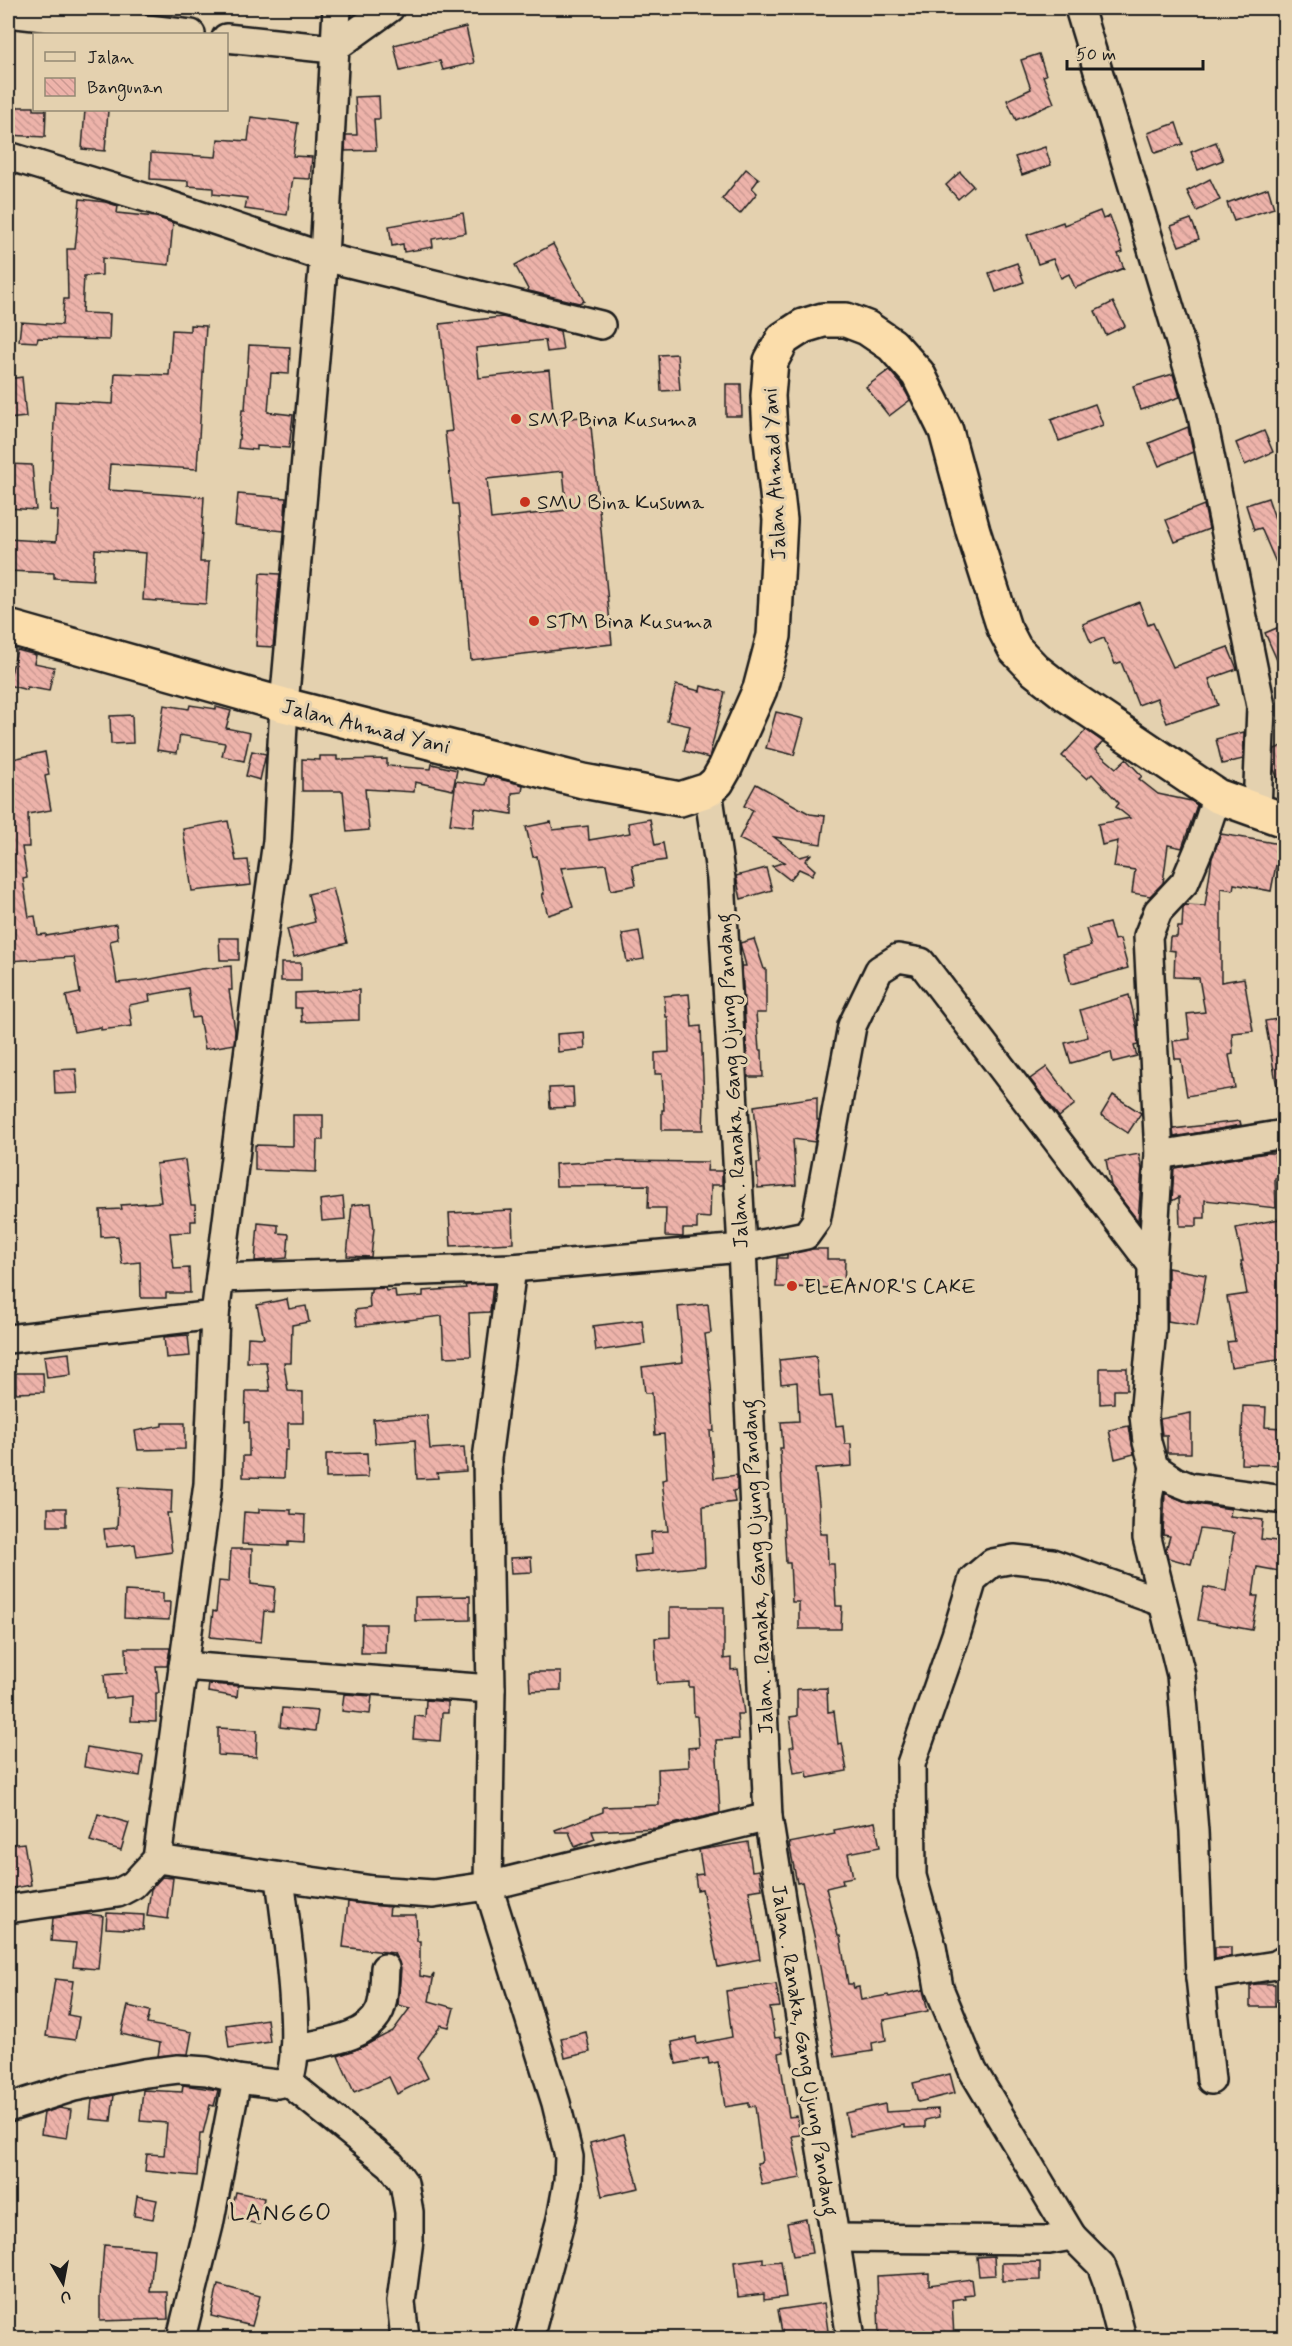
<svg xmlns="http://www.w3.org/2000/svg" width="1292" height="2346" font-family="Mynerve,sans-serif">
<defs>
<pattern id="building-back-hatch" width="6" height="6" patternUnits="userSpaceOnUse" patternTransform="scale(1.5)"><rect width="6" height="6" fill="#edb3aa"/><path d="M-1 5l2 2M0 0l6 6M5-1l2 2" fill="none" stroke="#cb9992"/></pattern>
</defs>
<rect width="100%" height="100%" fill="#e4d1af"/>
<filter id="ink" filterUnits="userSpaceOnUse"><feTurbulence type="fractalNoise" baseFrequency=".0167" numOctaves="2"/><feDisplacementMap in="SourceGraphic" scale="12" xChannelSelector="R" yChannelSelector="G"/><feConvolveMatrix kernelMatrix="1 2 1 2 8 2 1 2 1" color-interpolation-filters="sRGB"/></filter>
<g filter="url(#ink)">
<g fill="url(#building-back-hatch)" stroke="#1c1c1c" stroke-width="1.5" fill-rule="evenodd">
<polygon points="466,27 474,63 443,70 440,61 400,71 394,45"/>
<polygon points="1039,54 1046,75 1043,76 1054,103 1016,120 1007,100 1031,89 1021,60"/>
<polygon points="379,96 380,119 374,119 376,150 345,151 346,135 357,135 355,97"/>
<polygon points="8,107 34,107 34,110 46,110 45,137 8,135"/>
<polygon points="85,110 108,110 105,151 82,149"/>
<polygon points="251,117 298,123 293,156 312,157 310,179 293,178 287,215 245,209 247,198 213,194 213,188 188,186 188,181 150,179 151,153 216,157 218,139 248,141"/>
<polygon points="1176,123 1183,144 1155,153 1148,133"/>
<polygon points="1216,142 1223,160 1198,170 1191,152"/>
<polygon points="1045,147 1051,165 1022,175 1015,157"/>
<polygon points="746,169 759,179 752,188 757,193 740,214 722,199"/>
<polygon points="960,172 973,186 958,199 946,185"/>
<polygon points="1210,179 1220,200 1197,211 1187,191"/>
<polygon points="1268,188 1274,208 1234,221 1227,203"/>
<polygon points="80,199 105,202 118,206 117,213 156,217 173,223 169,265 102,258 102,275 84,276 82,313 110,314 109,340 38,338 37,342 19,341 21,322 62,325 64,299 68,299 67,249 75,249"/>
<polygon points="1100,211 1103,219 1110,216 1123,252 1118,254 1124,268 1075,288 1069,274 1061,278 1053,259 1038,264 1027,235 1063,222 1064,225"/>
<polygon points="463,213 466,233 432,239 433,247 404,252 403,244 392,246 389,226"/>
<polygon points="1191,219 1199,239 1179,246 1171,226"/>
<polygon points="553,244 584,301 579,303 529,291 515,265"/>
<polygon points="1017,263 1024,282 996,292 989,273"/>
<polygon points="1113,302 1125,326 1106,335 1095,311"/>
<path d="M502,317L560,331L563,350L547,352L545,340L476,348L479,378L549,370L554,420L590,416L612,644L471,660L458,504H453L445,432L452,431L440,324ZM563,471L567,510L491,519L487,479Z"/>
<polygon points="190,325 206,326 197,469 110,464 108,490 204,497 200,562 209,562 206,604 143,600 146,553 95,549 93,580 54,578 54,573 8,571 8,539 56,542 58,511 50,510 55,401 113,404 115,373 169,375 172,330 190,331"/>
<polygon points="249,345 290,347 289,374 271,373 268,412 293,415 289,448 257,446 257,450 238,448 242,410 245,410"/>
<polygon points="677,354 680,390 661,391 659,355"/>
<polygon points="889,370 902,385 910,400 889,416 866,387"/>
<polygon points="1173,374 1180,397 1141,410 1133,386"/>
<polygon points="22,377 26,417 8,419 8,379"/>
<polygon points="726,384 741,384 742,416 726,416"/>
<polygon points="1095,404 1103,425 1059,441 1051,420"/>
<polygon points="1188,427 1193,452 1159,466 1149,443"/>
<polygon points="1264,431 1273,452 1245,465 1236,443"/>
<polygon points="8,464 32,465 36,510 8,508"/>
<polygon points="238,494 286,498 284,531 235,526"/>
<polygon points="1268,498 1284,545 1284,581 1261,528 1254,530 1246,505"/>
<polygon points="1204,505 1209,529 1175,542 1166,520"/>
<polygon points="260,573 280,574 273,647 256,646"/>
<polygon points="1139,602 1148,625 1153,623 1173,667 1228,647 1237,669 1209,679 1218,705 1167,723 1157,698 1138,705 1121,662 1115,664 1104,638 1091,643 1083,624"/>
<polygon points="1284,625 1284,676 1265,633"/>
<polygon points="17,650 36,655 34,663 54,667 49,691 27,687 27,690 8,685"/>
<polygon points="676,685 700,691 701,686 725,692 709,758 684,751 690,726 667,721"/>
<polygon points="164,705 189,709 190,705 216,709 216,707 231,711 226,728 250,733 244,761 222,756 225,743 180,735 177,753 157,750"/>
<polygon points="776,712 804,719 794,755 766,748"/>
<polygon points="132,715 133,743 111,744 110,716"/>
<polygon points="1086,730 1103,742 1095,750 1116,768 1126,759 1142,776 1139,779 1158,794 1191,801 1197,805 1182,848 1168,845 1163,883 1150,896 1132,893 1135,870 1114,867 1118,841 1102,845 1098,824 1130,818 1116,807 1119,803 1092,774 1087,779 1062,756"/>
<polygon points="1244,732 1243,759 1222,764 1216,739"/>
<polygon points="1284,745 1284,792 1283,792 1274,769 1275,749"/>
<polygon points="252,751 266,754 260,780 246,776"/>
<polygon points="45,752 49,775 45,776 51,810 28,814 29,847 22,847 27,878 23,879 29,917 35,916 38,935 46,934 46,936 116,924 118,939 110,941 117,983 146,980 201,969 231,966 232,990 229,990 235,1031 234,1044 205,1049 199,1017 192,1018 188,988 149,995 150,1001 129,1005 132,1026 101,1030 101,1027 74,1032 66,996 80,993 74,957 8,961 8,760"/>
<polygon points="320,756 337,756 337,760 387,759 387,766 431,769 432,764 457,770 453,790 415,782 414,792 365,789 369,830 347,832 343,791 302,791 302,759 320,760"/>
<polygon points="487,776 523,785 522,792 512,793 512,814 475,808 473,827 450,824 456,781 485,785"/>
<polygon points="756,784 810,814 825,816 821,844 774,837 800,857 811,854 805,861 815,870 812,875 799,869 790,880 772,866 785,862 739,839 753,810 744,806"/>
<polygon points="650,819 655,845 663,843 666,860 632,865 636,885 611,890 606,864 561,868 573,907 548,915 542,894 544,894 537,856 533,857 526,827 551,822 553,830 588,826 589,840 630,833 628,823"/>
<polygon points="228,821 236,861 248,860 251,885 192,891 183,829"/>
<polygon points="1221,834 1280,844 1271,891 1234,884 1233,890 1221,888 1221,982 1244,978 1253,1031 1232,1033 1233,1054 1229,1055 1235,1088 1187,1096 1181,1059 1175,1059 1173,1041 1190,1039 1187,1014 1205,1012 1199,978 1174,977 1175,951 1169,950 1170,937 1177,937 1178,927 1182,927 1183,908 1185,905 1205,906 1212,858"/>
<polygon points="766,868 772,890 741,899 736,876"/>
<polygon points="333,888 347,943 294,957 287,929 315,922 308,894"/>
<polygon points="1109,923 1114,940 1120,939 1128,968 1071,984 1063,954 1091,946 1086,929"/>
<polygon points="639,931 644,959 627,962 622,934"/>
<polygon points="219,938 239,938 239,960 220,960"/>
<polygon points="754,939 764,969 766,969 766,1013 756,1013 759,1050 762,1050 763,1077 748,1077 742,966 746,966 740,943"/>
<rect x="281" y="963" width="20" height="18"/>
<polygon points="359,990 359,1020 302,1022 301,1008 295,1008 295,993"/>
<polygon points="689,994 692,1027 701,1026 704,1102 703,1130 662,1130 662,1110 664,1110 662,1074 655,1074 655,1053 669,1052 668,1017 666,1017 664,996"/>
<polygon points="1129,995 1137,1029 1138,1045 1134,1046 1137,1056 1113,1062 1111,1052 1071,1063 1065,1043 1088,1037 1080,1010"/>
<polygon points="1284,1018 1284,1086 1277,1087 1265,1021"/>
<polygon points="584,1032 585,1049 558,1052 557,1034"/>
<polygon points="1047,1067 1075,1104 1059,1117 1030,1079"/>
<polygon points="76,1069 78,1093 55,1094 54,1070"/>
<polygon points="573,1087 574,1107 550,1108 549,1088"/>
<polygon points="1113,1095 1141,1113 1128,1133 1101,1115"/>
<polygon points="817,1097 817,1120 819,1120 815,1142 793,1139 796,1185 758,1188 757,1163 760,1163 754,1106"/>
<polygon points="293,1115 323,1115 323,1140 317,1140 316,1172 255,1170 255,1145 293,1146"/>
<polygon points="1240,1121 1241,1125 1174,1137 1173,1129"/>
<polygon points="1267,1153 1275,1153 1275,1160 1281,1160 1281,1178 1275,1178 1276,1208 1205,1200 1205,1218 1197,1218 1197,1226 1180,1226 1179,1197 1172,1201 1174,1168"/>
<polygon points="1139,1154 1142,1169 1138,1221 1111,1186 1106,1160"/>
<polygon points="185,1160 191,1205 195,1205 196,1221 191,1221 191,1232 170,1233 174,1269 189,1268 190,1293 166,1293 166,1298 141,1298 140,1262 122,1264 118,1236 101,1237 100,1210 122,1209 121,1205 161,1202 156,1164"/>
<polygon points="609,1161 708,1162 707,1171 722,1171 722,1185 711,1185 710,1218 697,1217 697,1229 683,1229 683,1237 665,1236 666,1208 648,1208 649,1185 556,1186 555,1164"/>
<polygon points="343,1197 345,1219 322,1221 320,1200"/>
<polygon points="371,1203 374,1228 371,1257 347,1256 352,1205"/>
<polygon points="512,1210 513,1243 451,1246 449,1213"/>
<polygon points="1284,1218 1284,1277 1279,1278 1284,1311 1284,1359 1231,1367 1227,1342 1235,1341 1227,1297 1247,1294 1241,1261 1243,1261 1236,1228"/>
<polygon points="258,1223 278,1225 278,1233 289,1234 287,1258 255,1261"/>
<polygon points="812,1249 827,1249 827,1259 845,1259 844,1288 776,1287 777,1258 787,1258 787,1255"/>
<polygon points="1168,1268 1206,1275 1197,1326 1168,1321"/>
<polygon points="493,1284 490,1312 469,1313 471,1356 444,1357 442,1316 357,1326 355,1310 370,1308 369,1293 371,1293 371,1289 385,1288 386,1291 395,1290 396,1298 423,1296 423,1291 466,1288 465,1285"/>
<polygon points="287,1299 289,1309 306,1306 309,1322 292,1325 291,1363 284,1363 288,1391 303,1392 303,1423 288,1423 288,1450 285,1450 284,1478 243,1477 243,1456 249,1456 249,1422 245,1422 246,1391 270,1391 266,1362 247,1362 248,1337 264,1338 257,1305"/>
<polygon points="708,1304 711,1333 705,1334 711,1386 714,1431 710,1431 714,1478 737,1475 737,1490 733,1491 735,1502 703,1506 705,1566 636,1573 634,1556 652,1554 651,1532 668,1531 662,1480 667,1479 664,1434 655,1435 652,1393 645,1393 642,1367 683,1362 678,1307"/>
<polygon points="642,1320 645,1344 596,1351 593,1326"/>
<polygon points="188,1335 190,1356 166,1358 164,1337"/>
<polygon points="69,1353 71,1375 47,1378 44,1356"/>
<polygon points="816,1356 820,1397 832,1396 836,1426 843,1425 845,1444 851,1444 852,1466 815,1469 819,1503 820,1534 827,1534 828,1564 834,1564 836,1606 842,1606 841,1629 799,1629 799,1602 792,1602 790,1563 786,1563 780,1448 783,1448 781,1422 799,1421 797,1382 781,1384 779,1360"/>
<polygon points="1100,1368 1127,1368 1127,1390 1114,1390 1114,1403 1100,1404"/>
<polygon points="16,1373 43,1373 44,1392 16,1393"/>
<polygon points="1243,1406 1266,1407 1265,1427 1284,1428 1284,1465 1241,1464"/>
<polygon points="1191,1413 1191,1453 1167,1453 1167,1435 1162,1435 1160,1419"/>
<polygon points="427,1415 430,1449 464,1447 466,1471 437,1473 438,1478 417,1479 415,1440 375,1443 373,1419"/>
<polygon points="162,1423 185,1423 185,1449 138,1450 135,1431 162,1426"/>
<polygon points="1129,1426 1134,1454 1115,1459 1109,1430"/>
<polygon points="367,1453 368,1477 326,1478 326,1454"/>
<polygon points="119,1487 172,1490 171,1513 167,1513 172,1552 137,1557 135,1544 106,1547 104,1529 117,1528"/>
<polygon points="1165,1493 1188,1503 1231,1509 1230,1516 1263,1520 1261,1539 1284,1542 1279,1571 1257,1567 1253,1596 1258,1596 1252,1630 1198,1620 1204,1587 1226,1591 1234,1533 1200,1529 1191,1564 1168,1558 1166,1550 1170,1536 1163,1535"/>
<rect x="48" y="1508" width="18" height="18"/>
<polygon points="259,1509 291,1510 291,1514 305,1515 304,1543 288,1542 288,1546 242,1544 244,1512 259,1513"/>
<polygon points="231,1549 252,1549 251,1584 275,1587 273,1612 264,1611 261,1642 210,1637 213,1611 216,1612 219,1581 229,1582"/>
<polygon points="531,1557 532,1572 511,1573 510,1558"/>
<polygon points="125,1591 163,1593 163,1602 170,1602 169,1620 124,1618"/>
<polygon points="470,1596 470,1620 415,1621 415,1597"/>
<polygon points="670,1607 724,1607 724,1659 731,1658 731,1670 738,1669 744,1714 737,1714 739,1739 716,1740 720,1813 656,1828 592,1831 595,1839 575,1847 569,1832 556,1832 555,1830 603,1812 603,1807 659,1805 658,1769 689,1767 688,1748 699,1747 697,1716 694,1716 693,1687 689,1687 689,1682 657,1684 655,1638 670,1637"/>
<polygon points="362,1624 386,1624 385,1653 361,1653"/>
<polygon points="126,1648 170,1648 167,1666 156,1666 159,1693 156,1693 156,1722 131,1721 132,1696 106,1699 104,1675 127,1673"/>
<polygon points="529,1672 561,1672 561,1690 530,1691"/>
<polygon points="209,1684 238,1686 237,1697 208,1692"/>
<polygon points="827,1688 828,1712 834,1711 838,1744 842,1743 847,1771 808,1778 807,1771 794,1773 790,1747 794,1746 790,1717 797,1716 797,1689"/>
<polygon points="344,1694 372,1696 370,1714 342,1711"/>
<polygon points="426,1700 448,1702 448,1713 442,1713 440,1741 413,1739 415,1716 425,1717"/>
<polygon points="282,1708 318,1711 315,1731 280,1727"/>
<polygon points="218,1728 257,1730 256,1757 218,1755"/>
<polygon points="87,1747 143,1756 140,1776 84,1767"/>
<polygon points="98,1814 129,1823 121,1850 90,1841"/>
<polygon points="875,1822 880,1847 848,1853 853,1877 842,1879 843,1884 826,1888 838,1936 840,1936 848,1984 853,1984 854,1988 859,1987 861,2000 888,1995 889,1997 923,1990 928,2011 883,2020 886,2040 872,2043 873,2051 835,2057 817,1949 802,1882 797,1883 789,1843 835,1834 834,1830"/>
<polygon points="748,1842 752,1871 759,1870 762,1889 749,1891 760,1959 718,1967 702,1889 697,1890 695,1875 703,1874 699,1850"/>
<polygon points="24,1843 31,1885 8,1889 8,1845"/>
<polygon points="162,1877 173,1878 168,1919 147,1916 151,1889"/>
<polygon points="348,1902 390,1907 389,1915 416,1915 417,1941 420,1941 420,1976 431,1978 434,1974 429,2001 454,2008 449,2027 441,2025 418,2058 428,2078 397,2094 389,2077 354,2092 338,2056 360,2048 393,2031 410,2008 398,2005 401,1969 394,1953 343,1947"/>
<polygon points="107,1913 144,1915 143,1930 106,1928"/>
<polygon points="87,1914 103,1916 98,1969 73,1967 76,1943 51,1941 53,1918"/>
<polygon points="1215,1947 1231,1947 1231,1956 1215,1959"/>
<polygon points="55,1979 73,1981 68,2015 79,2017 75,2040 46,2036"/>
<polygon points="776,1984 780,2007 770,2008 775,2038 781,2037 784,2052 779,2053 789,2117 797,2116 800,2135 792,2136 801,2178 762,2185 757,2163 762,2162 755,2106 749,2107 749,2103 725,2107 718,2062 709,2064 708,2058 676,2064 672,2042 696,2037 697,2044 732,2037 726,1991"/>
<polygon points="1257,1984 1275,1984 1275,2007 1250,2007 1250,1985"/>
<polygon points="128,2006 150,2011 147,2024 192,2032 188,2054 158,2056 160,2043 121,2034"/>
<polygon points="267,2019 270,2042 229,2048 226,2025"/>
<polygon points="586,2032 590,2052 565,2058 561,2038"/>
<polygon points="950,2074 955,2093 918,2102 913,2083"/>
<polygon points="183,2085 218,2090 214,2106 210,2105 203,2133 200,2133 197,2176 145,2171 147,2154 164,2155 167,2123 140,2121 143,2090 182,2092"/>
<polygon points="114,2095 111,2121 90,2119 92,2100"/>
<polygon points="885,2104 886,2112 938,2109 939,2117 925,2120 925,2127 904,2128 904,2125 850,2136 845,2113"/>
<polygon points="59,2108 71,2110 67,2138 41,2134 44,2113"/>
<polygon points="624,2134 639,2188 602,2196 590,2143"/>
<polygon points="236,2192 264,2198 259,2224 230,2218"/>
<polygon points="137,2196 157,2200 153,2219 134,2216"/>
<polygon points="806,2219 812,2253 793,2256 787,2223"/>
<polygon points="104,2245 154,2249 150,2292 167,2292 168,2319 100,2321 100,2297"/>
<polygon points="994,2256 995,2275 979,2276 977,2257"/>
<polygon points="763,2258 763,2263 781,2261 786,2297 764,2300 764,2294 738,2297 734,2262"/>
<polygon points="1040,2262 1040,2280 1002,2281 1002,2263"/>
<polygon points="929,2273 929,2285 971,2279 973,2294 964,2295 965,2298 952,2300 954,2338 879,2338 877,2276"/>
<polygon points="218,2285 260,2296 252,2326 211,2316"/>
<polygon points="824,2303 829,2338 783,2338 778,2310"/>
</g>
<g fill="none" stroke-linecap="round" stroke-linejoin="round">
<defs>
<g id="minor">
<polyline points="1079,8 1201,411 1261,706 1257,811"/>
<polyline points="8,13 191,34"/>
<polyline points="226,38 333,49 390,8"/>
<polyline points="8,156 160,202 324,257 601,325"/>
<polyline points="708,790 721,879 742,1248 768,1817 851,2338"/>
<polyline points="1217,796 1201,844 1185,882 1158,911 1148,936 1159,1155 1152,1265 1152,1328 1144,1416 1147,1442 1154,1467 1175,1481 1190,1487 1284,1500"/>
<polyline points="1159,1155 1284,1134"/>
<polyline points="512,1268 487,1459 491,1689 488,1886 556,2103 569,2157 568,2181 561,2219 529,2338"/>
<polyline points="220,1278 512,1268 742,1248 806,1235 816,1221 852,1026 879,970 898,958 921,962 1152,1265"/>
<polyline points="8,1339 215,1315"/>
<polyline points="1154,1467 1148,1498 1147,1538 1181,1675 1194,1831 1200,1977 1211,2080"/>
<polyline points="183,1666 491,1689"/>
<polyline points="157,1859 373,1890 433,1894 488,1886 768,1817"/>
<polyline points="8,1909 118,1893 133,1885 157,1859 208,1484 215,1315 259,969 277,841 284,705 324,257 337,8"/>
<polyline points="1200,1977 1276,1965 1284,1960"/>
<path d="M294,2049C322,2042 367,2040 380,2010C385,1997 384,1981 385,1968"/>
<polyline points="288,2082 391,2165 404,2183 409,2212 409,2240 401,2302 405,2338"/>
<path d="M8,2108L74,2087L145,2073L178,2069L207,2071L237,2079L277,2084L288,2082C305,2048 285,1921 280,1878"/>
<polyline points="1072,2236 973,2071 939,1988 932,1947 912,1876 911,1764 956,1635 973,1579 992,1563 1014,1559 1052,1563 1161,1602"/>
<polyline points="835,2238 1049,2240 1072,2236 1101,2265 1108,2284 1122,2338"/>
<polyline points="181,2338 209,2225 237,2079"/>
</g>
<polyline id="highway" points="8,627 284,705 583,781 680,799 708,790 717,782 725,768 760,689 774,636 780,520 770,432 768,396 771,361 783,339 803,326 823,320 846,320 867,328 892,345 918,374 946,431 973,531 1004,628 1015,649 1035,670 1067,695 1217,796 1284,820"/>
</defs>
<use href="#minor" stroke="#1c1c1c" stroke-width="32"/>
<use href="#highway" stroke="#1c1c1c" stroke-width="38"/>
<use href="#minor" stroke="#e4d1af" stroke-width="27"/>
<use href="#highway" stroke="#fbddab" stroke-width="33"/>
</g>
</g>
<g fill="#c8321e" stroke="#e4d1af" stroke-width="2">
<circle cx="516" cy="419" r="6"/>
<circle cx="525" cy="502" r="6"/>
<circle cx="534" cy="621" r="6"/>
<circle cx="792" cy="1286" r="6"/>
</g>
<g text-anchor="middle" stroke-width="6" stroke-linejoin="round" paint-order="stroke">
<g font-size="21" fill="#1c1c1c" stroke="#e4d1af" text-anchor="start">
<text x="528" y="426">SMP Bina Kusuma</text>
<text x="537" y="509">SMU Bina Kusuma</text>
<text x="546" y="628">STM Bina Kusuma</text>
<text x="804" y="1293">ELEANOR'S CAKE</text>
</g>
<g font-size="21" fill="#1c1c1c" stroke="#e4d1af">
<text transform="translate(774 474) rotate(-93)" y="7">Jalan Ahmad Yani</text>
<text transform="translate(366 726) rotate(14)" y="7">Jalan Ahmad Yani</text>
<text transform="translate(732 1081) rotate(-93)" y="7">Jalan . Ranaka, Gang Ujung Pandang</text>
<text transform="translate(757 1567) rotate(-93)" y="7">Jalan . Ranaka, Gang Ujung Pandang</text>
<text transform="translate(805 2050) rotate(81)" y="7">Jalan . Ranaka, Gang Ujung Pandang</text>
</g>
<g font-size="24" letter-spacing="1.5" fill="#1c1c1c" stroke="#e4d1af">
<text x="281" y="2220">LANGGO</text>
</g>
</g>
<rect width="1292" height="2346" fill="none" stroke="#e4d1af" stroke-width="30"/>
<rect x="15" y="15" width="1262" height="2316" fill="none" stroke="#1c1c1c" stroke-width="2" filter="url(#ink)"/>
<rect x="33" y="33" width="195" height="78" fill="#e4d1af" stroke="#948974" stroke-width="1.5"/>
<rect x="45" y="52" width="30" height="9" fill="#e4d1af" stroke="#948974" stroke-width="1.5"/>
<text x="87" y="63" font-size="18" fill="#1c1c1c">Jalan</text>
<rect x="45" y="78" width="30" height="18" fill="url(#building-back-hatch)" stroke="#948974" stroke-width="1.5"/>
<text x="87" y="93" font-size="18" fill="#1c1c1c">Bangunan</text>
<g transform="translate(63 2283) rotate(170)" stroke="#e4d1af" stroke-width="4.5" paint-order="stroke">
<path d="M0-4.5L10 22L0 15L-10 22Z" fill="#1c1c1c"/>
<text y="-9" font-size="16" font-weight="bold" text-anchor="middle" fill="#1c1c1c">U</text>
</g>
<path d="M1067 60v9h136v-9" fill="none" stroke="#1c1c1c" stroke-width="3"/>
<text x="1076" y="60" font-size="18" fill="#1c1c1c" stroke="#e4d1af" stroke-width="4.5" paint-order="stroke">50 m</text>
</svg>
